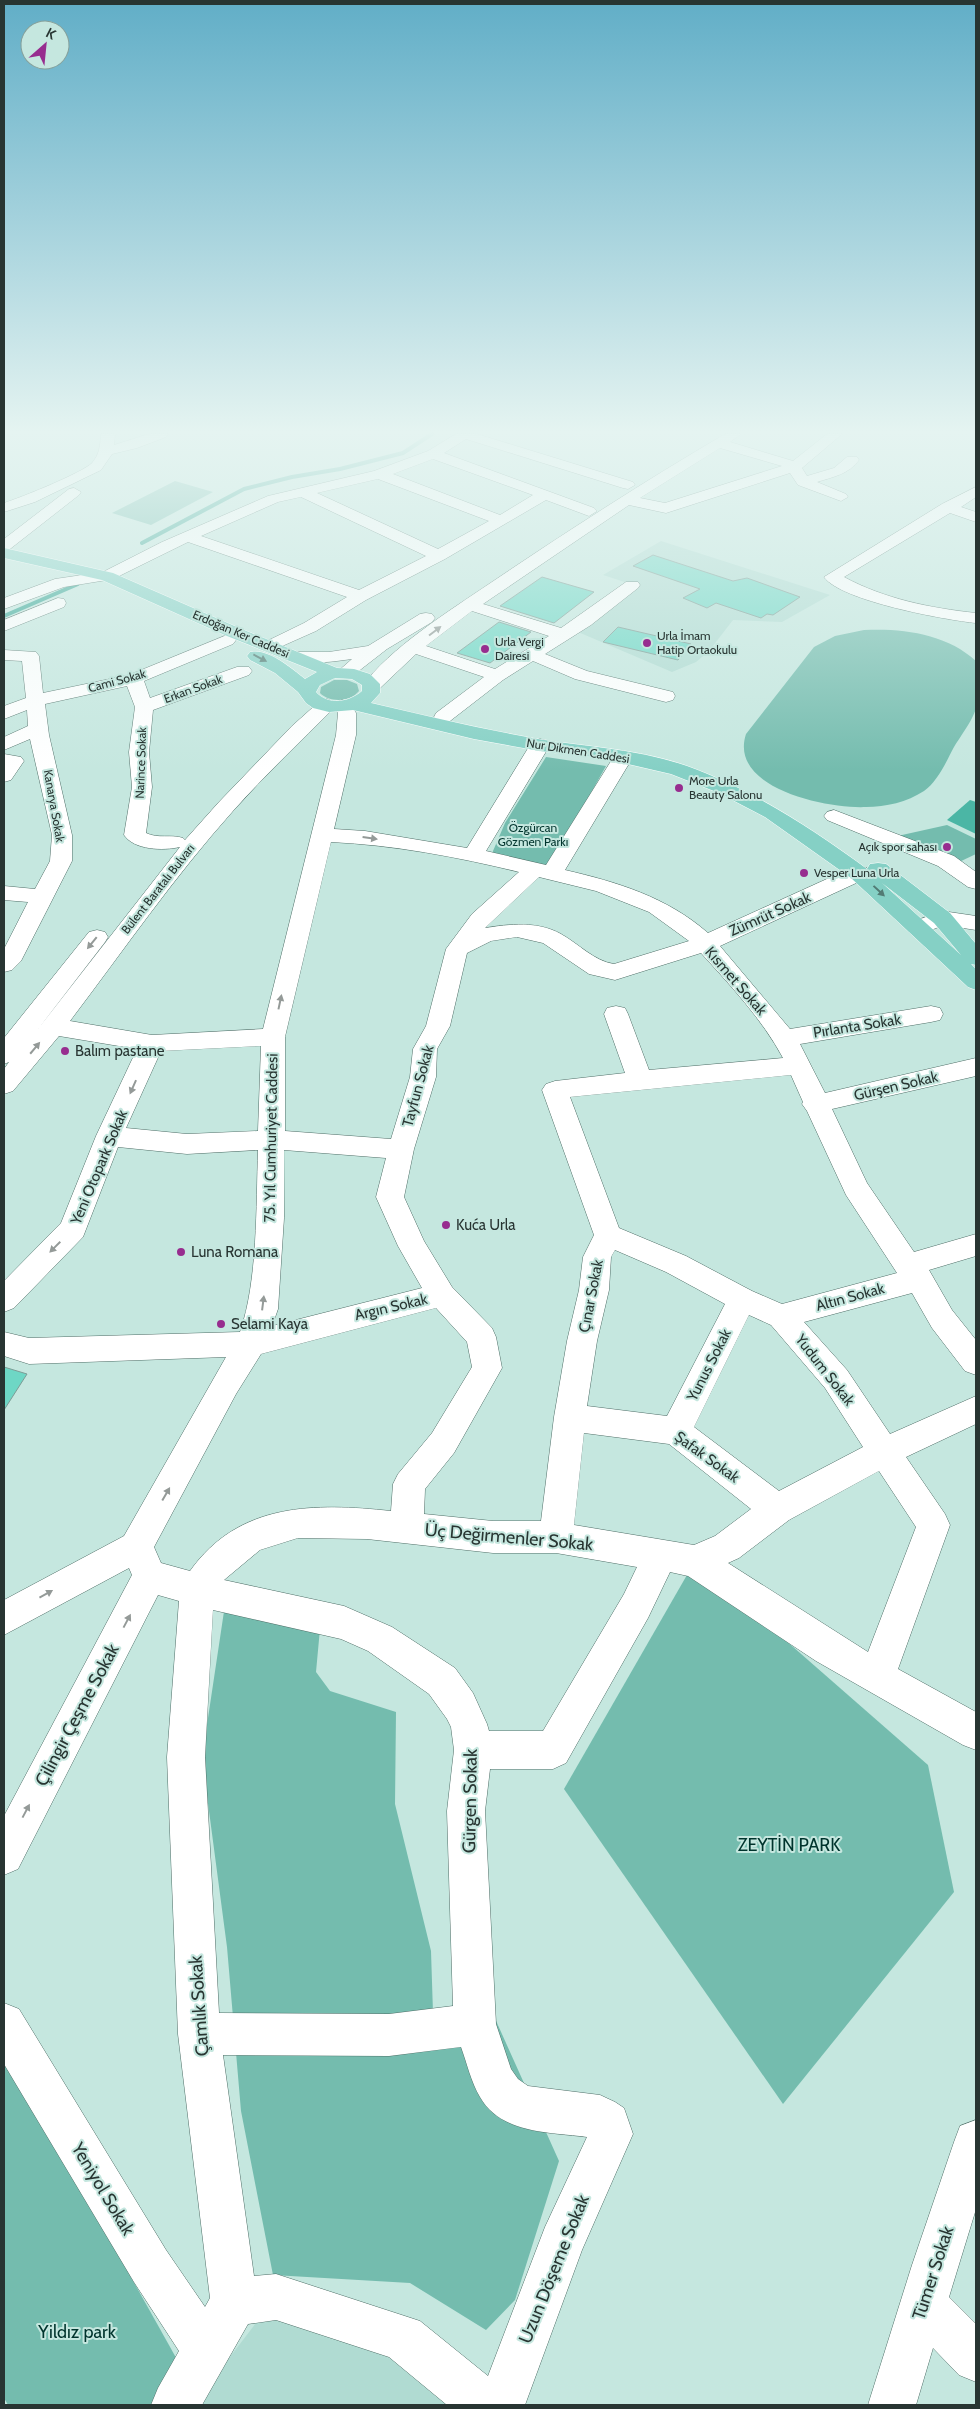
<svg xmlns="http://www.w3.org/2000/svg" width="980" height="2409" font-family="Cabin,sans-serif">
<rect width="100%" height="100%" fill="#c5e7df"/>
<g fill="#b0dbd2">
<polygon points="661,541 830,595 782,622 733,620 709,651 696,662 672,672 578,632 637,586 603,575"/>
<polygon points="276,2297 475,2397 473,2405 193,2405"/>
</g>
<g fill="#74bcae">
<polygon points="175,481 213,492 151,525 112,513"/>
<path d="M864,630C903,628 947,634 976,661C976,676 978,692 976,707C975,717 960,737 954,747C946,762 938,781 924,791C907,802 886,807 866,807C829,809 728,789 746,734L814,647L835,636Z"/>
<path d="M334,680H347L357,684L359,691C350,702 330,703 320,693L321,687Z"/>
<polygon points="546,757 606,766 564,841 552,873 490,858 505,823"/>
<polygon points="947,825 976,839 976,854 957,863 893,837"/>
<polygon points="695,1561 928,1765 954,1892 783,2104 564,1789"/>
<polygon points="226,1598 322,1607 316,1672 330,1691 396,1712 395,1804 431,1951 433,2013 484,1994 559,2161 515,2300 486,2330 410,2283 273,2275 241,2111 227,1947 202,1758"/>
<polygon points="4,2050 198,2397 193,2405 8,2405 4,2398"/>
</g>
<polygon fill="#4bb6a5" points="970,800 976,802 976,834 947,820"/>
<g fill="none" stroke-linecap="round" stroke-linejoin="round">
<g stroke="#38a695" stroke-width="4">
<polyline points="142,543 244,489 292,477 340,469 403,453 432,434"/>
<polyline points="4,616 78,584"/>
</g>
</g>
<g fill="#6ed7c5" stroke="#7c9c95">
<polygon points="653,555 733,581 747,578 800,597 773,615 767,614 761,618 716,603 707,608 683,598 700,589 633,566"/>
<polygon points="542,577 594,592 554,623 500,606"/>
<polygon points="499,622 531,632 490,663 457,653"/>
<polygon points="618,627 691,644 678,660 603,642"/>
<polygon points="4,1367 27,1374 4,1410"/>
</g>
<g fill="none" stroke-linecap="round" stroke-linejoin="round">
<defs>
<g id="minor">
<path d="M101,434H115L114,445L149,434H168L166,437L137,448L112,454L101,470L35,502L4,512V503C20,498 82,473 92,463C100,454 100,445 101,434Z"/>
<path d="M456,434H477L633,482L635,485L628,489L623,488L466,439L444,453L594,508L597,511L589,516L546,500L445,559L366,600L316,631L271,651L265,650L262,646L265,642L304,623L347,597L188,542L113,579L64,587L4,609V598L55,579L103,572L162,542L268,496L374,471L428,451ZM433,459L533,495L500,515L393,474ZM378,479L489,521L438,549L317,493ZM301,497L426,556L359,590L201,536L278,502Z"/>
<path d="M725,434H741L730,442L793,461L827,434H842L802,468L807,476L834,468L847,457H857L859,460C849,474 833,477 817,482L846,494L848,497L841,501L798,485L790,473L666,513L629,505L483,604L561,628L626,582H638L640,585L638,588L591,625L545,654L587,671L673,692L675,696L673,700L666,702L575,679L533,661L503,680L450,721H436L434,717L436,713L484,677L416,654L378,690H366L363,686C387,650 452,609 489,584C566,532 645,481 725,434ZM720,448L782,466L665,503L640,498ZM472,611L549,636L495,669L426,646Z"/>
<path d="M976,487V497L961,507L976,512V522L950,513L844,577C885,599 930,608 976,613V623C946,620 841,601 824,577L942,504Z"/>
<polygon points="74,488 81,492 79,495 10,549 4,551 4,539 69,489"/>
<polygon points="58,598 64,599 66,603 64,607 4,631 4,620"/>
<path d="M426,613L432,614L435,618L432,622L387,649L351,677H339L336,673L352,659C331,662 309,665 289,660L286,656L289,652H329L368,646L420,614Z"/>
<path d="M227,635L233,636L236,640L233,644L144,681L150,698L237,667H249L252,671L249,675L153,710L149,752L152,787L146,833C158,839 171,834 183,838L185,840L219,802L292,726L320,701L327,699L335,703L342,700L349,702L356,713V735L334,829L365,831L467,848L530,745L533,741L540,739L547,741L550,745L486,851L546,865L616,753L623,751L630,753L633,757L565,870C617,882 667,897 708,933L851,868L859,866L867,868L870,873L867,878L720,946L790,1029L931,1006L940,1008L943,1014L940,1020L931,1022L800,1044L825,1093L976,1058V1076L832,1109L867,1183L914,1252L976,1234V1256L929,1270L952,1310L976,1340V1375L965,1371L932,1328L912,1293L804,1322L847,1370L890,1434L976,1396V1424L906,1457L945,1514L950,1525L898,1669L976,1712V1750L963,1745L816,1661L688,1576L670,1572L648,1618L566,1763L553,1769H490L485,1811L496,2024L511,2069L518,2079L528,2086L600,2095L615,2102L624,2108L633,2134L582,2250L525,2405H447L389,2357L276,2320L248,2324L202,2405H151L158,2388L179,2351L134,2282L4,2064V2003L19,2009L166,2250L205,2307L210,2298L178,2034L167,1757L179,1601L158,1595L18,1869L4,1875V1816L132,1575L129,1568L4,1635V1600L124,1536L226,1357L29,1364L4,1356V1332L29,1338L240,1332C258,1280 256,1206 258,1150L187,1154L118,1147L83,1237L14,1308L4,1312V1281L61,1223L96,1136L137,1049L59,1036L13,1091L4,1094V1069L9,1062L4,1064V1038L89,932L97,930L105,932L108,937L105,942L38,1029L180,847C163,851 134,850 124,835L132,787L129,752L135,707L127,686L45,704L49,735L72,835V861L21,961L12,970L4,972V949L28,902L4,900V886L35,889L50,861L52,835L30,739L4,750V737L28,726L27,710L4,719V706L26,698L22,661L4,660V650L36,652L39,656L43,693L129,675ZM334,708L338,713L336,735L263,1029L152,1035L70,1021C123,951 174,877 233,811C265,775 300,742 334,708ZM331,842C394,845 458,857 519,872L472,914L446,949L426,1026L413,1049L410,1077L391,1139L285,1131V1037ZM539,877L596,891L649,912L689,941L614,964C594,961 579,944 561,934C538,921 509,924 485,928ZM517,937L543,943L589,974L615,980L701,953C730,985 762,1019 783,1058L649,1070L628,1014L625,1008L616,1006L607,1008L604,1014L625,1073L555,1081L546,1084L542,1090L594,1235L583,1257L579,1290L567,1341L554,1417L541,1521H493L424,1514L425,1489L454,1453L502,1368L496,1337L492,1328L452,1287L424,1241L404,1197L414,1149L436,1077L437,1049L450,1026L467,953L491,941ZM261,1046L258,1131L187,1134L126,1128L161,1051ZM791,1075L803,1102L802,1104L807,1111L846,1195L897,1273L782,1304L752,1291L686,1256L619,1228L570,1097ZM284,1150L386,1158L376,1197L398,1246L422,1288L272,1326L278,1309L284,1218ZM615,1250L666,1272L725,1304L667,1416L587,1406L597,1341L609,1290L611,1257ZM436,1308L467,1342L472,1367L432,1433L398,1474L393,1484L391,1511C315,1503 239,1502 190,1571L161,1563L154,1547L236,1394L261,1354ZM749,1315L771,1325L825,1388L863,1447L779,1491L694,1427ZM584,1433L669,1444L751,1509L715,1536L694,1545L574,1525ZM879,1471L916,1527L868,1652L728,1563L739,1558L789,1520ZM298,1538L367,1539L493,1553H556L637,1567L624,1594L543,1731H489L487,1724L473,1693L455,1668L392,1627L344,1606L224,1580L260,1550ZM213,1610L341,1639L368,1651L429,1694L447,1719L451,1727L454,1750L447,1811L453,2006L389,2014L219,2013L205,1757ZM461,2047C467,2063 471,2082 480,2097C501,2134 550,2132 587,2137L545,2227L488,2376L420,2321L276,2274L254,2276L223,2055L389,2056Z"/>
<polygon points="4,754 21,757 24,761 11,780 4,782"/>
<polygon points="834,810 954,856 976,872 976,889 968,887 938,866 827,820 824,816 827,812"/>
<polygon points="942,911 976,916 976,930 944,925 918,935 910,933 907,928 910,923"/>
<polygon points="976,2120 976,2209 949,2297 976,2324 976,2382 959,2375 933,2348 916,2405 868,2405 912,2265 954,2142 960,2126"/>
</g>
<path id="major" d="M4,548L113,573L239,628L337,668L354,669L370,674L380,684V693L371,703C426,716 481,729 538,739C587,747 638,749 687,766C753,790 811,828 867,869L870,864L878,863L886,864L950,913L976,944V965L971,964L976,969V990L968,987L851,878L765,817L719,793L671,774L602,758L540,751L474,739L353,710L329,712L313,708L306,703L298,692L275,673L250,660L247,656L250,652C268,648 291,668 305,679L317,672L227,636L102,580L4,558ZM335,678L352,679L362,685V691C350,702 328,706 316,692L320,685ZM882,883L934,923L961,955Z"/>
</defs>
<use href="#minor" stroke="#506f68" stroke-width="1"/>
<use href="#major" stroke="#fff" stroke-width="1"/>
<use href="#minor" fill="#fff" fill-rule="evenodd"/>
<use href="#major" fill="#85d0c5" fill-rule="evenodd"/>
</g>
<defs><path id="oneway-solid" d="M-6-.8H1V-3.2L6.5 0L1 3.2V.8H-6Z" transform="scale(1.25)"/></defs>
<g fill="#949a98">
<use href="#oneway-solid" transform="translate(435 631) rotate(-37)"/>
<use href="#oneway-solid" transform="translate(370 838) rotate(8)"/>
<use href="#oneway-solid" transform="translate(92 943) rotate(129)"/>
<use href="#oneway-solid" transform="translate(280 1002) rotate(-78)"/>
<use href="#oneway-solid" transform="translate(35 1048) rotate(-50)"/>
<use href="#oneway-solid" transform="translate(133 1087) rotate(114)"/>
<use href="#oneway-solid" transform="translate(55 1247) rotate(135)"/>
<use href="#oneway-solid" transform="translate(263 1303) rotate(-83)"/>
<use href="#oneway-solid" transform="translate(166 1494) rotate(-60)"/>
<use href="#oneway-solid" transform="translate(46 1594) rotate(-29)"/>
<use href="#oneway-solid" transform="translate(127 1621) rotate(-62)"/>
<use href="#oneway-solid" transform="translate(26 1811) rotate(-62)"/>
</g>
<g fill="#527b74">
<use href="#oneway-solid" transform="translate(260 658) rotate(28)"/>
<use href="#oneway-solid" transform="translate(879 891) rotate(43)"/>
</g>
<linearGradient id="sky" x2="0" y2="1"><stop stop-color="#61aec7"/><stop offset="0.56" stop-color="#e5f4f1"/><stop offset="1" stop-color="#e5f4f1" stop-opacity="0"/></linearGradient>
<rect width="980" height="771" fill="url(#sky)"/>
<g fill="#972d8f" stroke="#c5e7df" stroke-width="2">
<circle cx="647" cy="643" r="5"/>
<circle cx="485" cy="649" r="5"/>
<circle cx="679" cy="788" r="5"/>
<circle cx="947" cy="847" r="5"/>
<circle cx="804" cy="873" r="5"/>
<circle cx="65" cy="1051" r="5"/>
<circle cx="446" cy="1225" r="5"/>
<circle cx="181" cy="1252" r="5"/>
<circle cx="221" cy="1324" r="5"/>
</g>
<g text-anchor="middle" stroke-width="4" stroke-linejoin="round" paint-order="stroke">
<g font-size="12" fill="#283532" stroke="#c5e7df">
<text transform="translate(241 634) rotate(23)" y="4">Erdoğan Ker Caddesi</text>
<text transform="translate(117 681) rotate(-15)" y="4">Cami Sokak</text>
<text transform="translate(193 689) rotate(-20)" y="4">Erkan Sokak</text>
<text transform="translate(578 751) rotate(9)" y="4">Nur Dikmen Caddesi</text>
<text transform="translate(141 763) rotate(-88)" y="4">Narince Sokak</text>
<text transform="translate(54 806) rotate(80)" y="4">Kanarya Sokak</text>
<text transform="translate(158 889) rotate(-52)" y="4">Bülent Baratalı Bulvarı</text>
</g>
<g font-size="12" fill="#283532" stroke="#c5e7df" text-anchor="start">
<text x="657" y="640">Urla İmam<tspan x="657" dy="14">Hatip Ortaokulu</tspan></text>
<text x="495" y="646">Urla Vergi<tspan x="495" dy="14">Dairesi</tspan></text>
<text x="689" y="785">More Urla<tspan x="689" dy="14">Beauty Salonu</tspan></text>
<text x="937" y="851" text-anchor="end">Açık spor sahası</text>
<text x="814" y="877">Vesper Luna Urla</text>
</g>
<g font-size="12" fill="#00342d" stroke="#c5e7df">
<text x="533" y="832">Özgürcan<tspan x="533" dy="14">Gözmen Parkı</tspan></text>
</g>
<g font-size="15" fill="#283532" stroke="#c5e7df">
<text transform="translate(770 914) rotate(-24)" y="5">Zümrüt Sokak</text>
<text transform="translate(736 981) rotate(49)" y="5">Kısmet Sokak</text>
<text transform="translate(857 1026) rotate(-9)" y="5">Pırlanta Sokak</text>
<text transform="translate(418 1086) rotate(-75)" y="5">Tayfun Sokak</text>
<text transform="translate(896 1086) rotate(-13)" y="5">Gürşen Sokak</text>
<text transform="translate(271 1138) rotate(-89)" y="5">75. Yıl Cumhuriyet Caddesi</text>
<text transform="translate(99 1167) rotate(-67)" y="5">Yeni Otopark Sokak</text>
<text transform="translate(591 1296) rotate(-79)" y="5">Çınar Sokak</text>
<text transform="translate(850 1297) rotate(-15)" y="5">Altın Sokak</text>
<text transform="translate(391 1307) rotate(-13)" y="5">Argın Sokak</text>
<text transform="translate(709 1365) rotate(-63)" y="5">Yunus Sokak</text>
<text transform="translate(825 1370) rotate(52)" y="5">Yudum Sokak</text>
<text transform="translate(707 1457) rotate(36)" y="5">Şafak Sokak</text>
</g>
<g font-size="15" fill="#283532" stroke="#c5e7df" text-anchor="start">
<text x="75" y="1056">Balım pastane</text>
<text x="456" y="1230">Kuća Urla</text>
<text x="191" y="1257">Luna Romana</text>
<text x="231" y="1329">Selami Kaya</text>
</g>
<g font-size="18" fill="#283532" stroke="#c5e7df">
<text transform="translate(509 1537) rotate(5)" y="6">Üç Değirmenler Sokak</text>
<text transform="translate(77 1715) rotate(-62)" y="6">Çilingir Çeşme Sokak</text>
<text transform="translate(470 1801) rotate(-89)" y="6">Gürgen Sokak</text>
<text transform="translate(199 2006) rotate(-94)" y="6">Çamlık Sokak</text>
<text transform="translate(103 2189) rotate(59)" y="6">Yeniyol Sokak</text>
<text transform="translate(554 2269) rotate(-68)" y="6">Uzun Döşeme Sokak</text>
<text transform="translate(933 2273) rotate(-72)" y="6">Tümer Sokak</text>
</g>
<g font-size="18" fill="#00342d" stroke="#c5e7df">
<text x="789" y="1851">ZEYTİN PARK</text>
<text x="77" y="2338">Yildız park</text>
</g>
</g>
<rect width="980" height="2409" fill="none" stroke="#283532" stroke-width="10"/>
<g transform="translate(45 45) rotate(27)"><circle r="24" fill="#c5e7df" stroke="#86a09a"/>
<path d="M0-4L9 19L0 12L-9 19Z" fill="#972d8f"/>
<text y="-8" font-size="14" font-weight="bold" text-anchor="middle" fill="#283532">K</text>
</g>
</svg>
